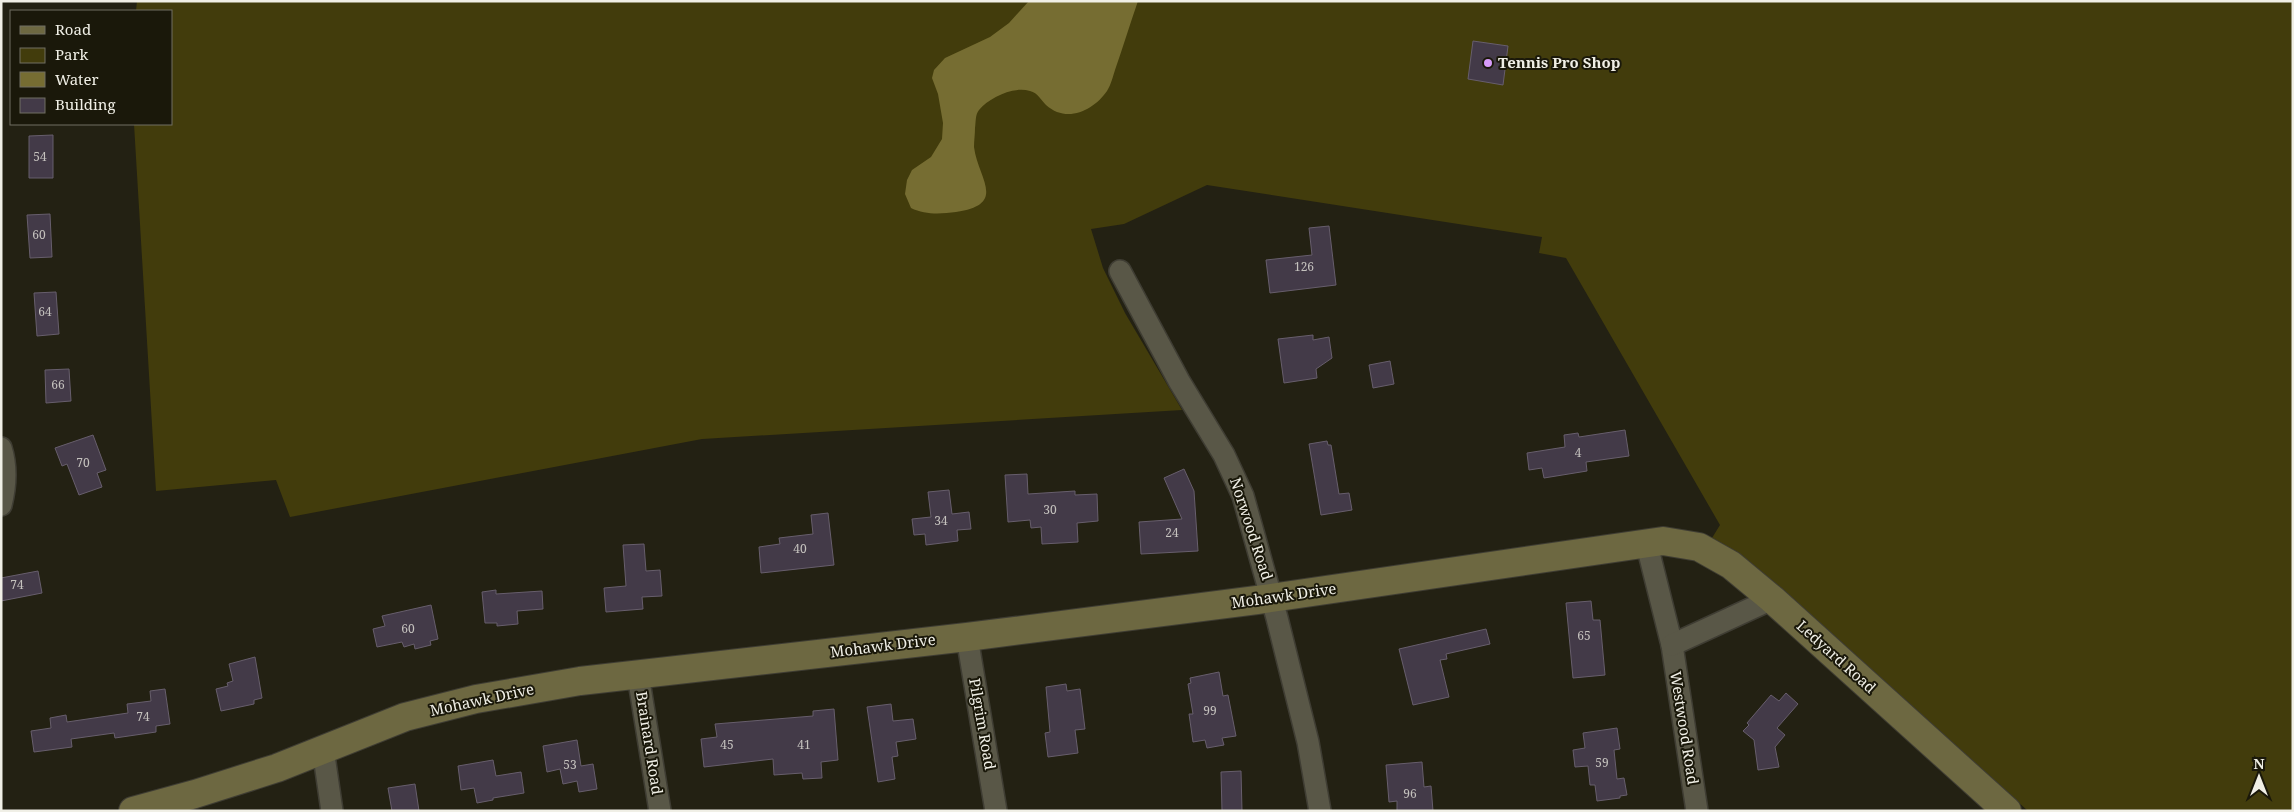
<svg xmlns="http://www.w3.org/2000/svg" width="2294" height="812" font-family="'Noto Serif',serif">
<rect width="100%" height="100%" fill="#232113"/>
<polygon fill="#423c0c" points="137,1 2293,1 2293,811 2028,811 1837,638 1749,563 1712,538 1720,525 1566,258 1539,253 1542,237 1207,185 1124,224 1091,229 1103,268 1125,313 1182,410 702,439 290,517 276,480 156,491 134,124 171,124 171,11 136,11"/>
<path fill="#766d32" d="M1029,1H1138C1130,24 1123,47 1115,70C1113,76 1111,85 1107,91C1094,110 1067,124 1046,105C1041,100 1038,93 1030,91C1013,86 989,98 979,110C975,115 976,122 975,128C975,134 974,141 974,147C978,179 1008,204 956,212C941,214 925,215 911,208L905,194L907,180L912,170L931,157L942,139L943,123L938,94L932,78L934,70L945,58L990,37L1009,23Z"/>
<g fill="#433a48" stroke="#675e6c">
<polygon points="1473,41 1508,46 1503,85 1468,79"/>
<polygon points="53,135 53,178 29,178 29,136"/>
<polygon points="50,214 52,257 30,258 27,215"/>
<polygon points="1329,226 1336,285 1270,293 1266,260 1312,255 1309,228"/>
<polygon points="56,292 59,334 37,336 34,293"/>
<polygon points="1313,335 1313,340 1329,337 1332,358 1316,369 1317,378 1284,383 1278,339"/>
<polygon points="1390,361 1394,384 1373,388 1369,365"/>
<polygon points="69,369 71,401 46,403 45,370"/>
<polygon points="1625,430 1629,456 1586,462 1587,471 1544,478 1542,468 1529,470 1527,453 1565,447 1564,435 1578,433 1579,437"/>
<polygon points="93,435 106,470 97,473 102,487 79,495 67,464 62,466 55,448"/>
<polygon points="1327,441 1328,445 1331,445 1339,494 1349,493 1352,510 1321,515 1309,444"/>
<polygon points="1184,469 1194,491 1198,551 1141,554 1139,522 1182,519 1164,478"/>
<polygon points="1027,474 1028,494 1075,491 1075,495 1097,494 1098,521 1077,523 1078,542 1042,544 1041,527 1031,528 1030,520 1008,522 1005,475"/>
<polygon points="949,490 952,514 969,512 971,529 957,530 958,541 926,545 925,534 914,535 912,519 931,517 928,492"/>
<polygon points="828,513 834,565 761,573 759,547 780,544 779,538 813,534 811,515"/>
<polygon points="644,544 646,571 660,570 662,596 642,597 643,609 606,612 604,588 626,586 623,545"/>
<polygon points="38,571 42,593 1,601 1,578"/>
<polygon points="496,590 496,594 542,591 543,609 517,611 518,624 497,626 497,623 485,623 482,592"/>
<polygon points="1591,601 1593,620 1600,620 1605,675 1573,678 1566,603"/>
<polygon points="431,605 438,639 430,641 431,645 415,649 414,644 404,647 402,642 377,647 373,629 385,626 382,616"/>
<polygon points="1486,629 1490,644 1446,654 1447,659 1440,660 1449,697 1413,705 1399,649"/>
<polygon points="255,657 262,698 254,700 254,704 221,711 216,689 228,686 227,683 233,681 229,664"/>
<polygon points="1219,672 1223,696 1228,695 1236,736 1222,738 1224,745 1207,748 1205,740 1193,742 1189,714 1193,714 1188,684 1191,683 1190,678"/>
<polygon points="1066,684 1067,691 1080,689 1085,729 1075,730 1078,753 1048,757 1045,733 1050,732 1046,687"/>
<polygon points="165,689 170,724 156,726 156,732 115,738 114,733 71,739 72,747 34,752 31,731 51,728 50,718 66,715 67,722 128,713 127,704 151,701 150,691"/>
<polygon points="1786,693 1798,704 1777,728 1785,735 1775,747 1779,767 1758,770 1754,740 1743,731 1749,725 1747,723 1771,695 1779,701"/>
<polygon points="891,704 893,721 913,719 916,739 896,742 898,756 892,757 895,779 878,782 867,707"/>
<polygon points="834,709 838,760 821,762 822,778 803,779 802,773 774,775 773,759 704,767 701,739 717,737 715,724 813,716 813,711"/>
<polygon points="1617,728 1620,749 1614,750 1617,779 1624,778 1627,795 1620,796 1620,798 1597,801 1595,785 1590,785 1588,766 1575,767 1573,750 1585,748 1583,733"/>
<polygon points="577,740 581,766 593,764 597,789 579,792 577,781 563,784 560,769 547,772 543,746"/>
<polygon points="493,760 496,776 521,772 524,793 493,798 493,800 477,803 474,788 461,790 458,766"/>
<polygon points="1422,762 1424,787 1431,786 1433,811 1397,811 1397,801 1389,802 1386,765"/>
<polygon points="1241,771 1242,811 1222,811 1221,772"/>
<polygon points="415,784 419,811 392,811 388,788"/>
</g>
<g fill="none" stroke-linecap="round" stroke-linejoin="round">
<defs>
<g id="street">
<polyline points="1120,271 1179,381 1224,455 1243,496 1277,618 1308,742 1320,811"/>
<path d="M1,448C7,467 6,485 1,505"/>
<polyline points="1646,541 1672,645 1697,811"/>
<polyline points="967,637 996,811"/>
<polyline points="1672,645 1772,599"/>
<polyline points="638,675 660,811"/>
<polyline points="323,749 332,811"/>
</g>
<polyline id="secondary" points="133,811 195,794 277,768 405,717 476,699 580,681 967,637 1257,600 1663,541 1699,547 1731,565 1772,599 2007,811"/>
</defs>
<use href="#street" stroke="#3f3d33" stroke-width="24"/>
<use href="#secondary" stroke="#3f3d33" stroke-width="30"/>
<use href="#street" stroke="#595747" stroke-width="21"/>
<use href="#secondary" stroke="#6d6841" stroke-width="28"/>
</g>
<circle fill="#d79bf9" stroke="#1a180a" stroke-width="2" cx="1488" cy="63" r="5"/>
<g text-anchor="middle" stroke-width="4" stroke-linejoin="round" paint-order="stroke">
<g font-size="12" fill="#c5c2be">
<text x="40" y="161">54</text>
<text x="39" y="239">60</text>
<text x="1304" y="271">126</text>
<text x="45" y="316">64</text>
<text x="58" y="389">66</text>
<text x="1578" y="457">4</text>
<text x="83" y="467">70</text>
<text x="1050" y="514">30</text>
<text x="941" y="525">34</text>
<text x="1172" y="537">24</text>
<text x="800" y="553">40</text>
<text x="17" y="589">74</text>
<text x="408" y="633">60</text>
<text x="1584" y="640">65</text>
<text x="1210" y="715">99</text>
<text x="143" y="721">74</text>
<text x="727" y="749">45</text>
<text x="804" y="749">41</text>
<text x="1602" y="767">59</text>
<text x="570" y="769">53</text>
<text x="1410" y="798">96</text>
</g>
<g font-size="15" font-weight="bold" fill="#f0efe6" stroke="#1a180a" text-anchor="start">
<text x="1498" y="68">Tennis Pro Shop</text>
</g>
<g font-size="15" fill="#f0efe6" stroke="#1a180a">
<text transform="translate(1251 529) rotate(72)" y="5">Norwood Road</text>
<text transform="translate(1284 596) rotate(-8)" y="5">Mohawk Drive</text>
<text transform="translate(883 646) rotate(-7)" y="5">Mohawk Drive</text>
<text transform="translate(1836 657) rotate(42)" y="5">Ledyard Road</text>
<text transform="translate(482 700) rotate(-12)" y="5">Mohawk Drive</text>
<text transform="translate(982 724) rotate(80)" y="5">Pilgrim Road</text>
<text transform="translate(1684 728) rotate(81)" y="5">Westwood Road</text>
<text transform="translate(649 743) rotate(81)" y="5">Brainard Road</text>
</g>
</g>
<rect width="2294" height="812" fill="none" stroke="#f0efe6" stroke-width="5"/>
<rect x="10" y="10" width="162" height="115" fill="#1a180a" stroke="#706e62"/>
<rect x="20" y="26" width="25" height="8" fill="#6d6841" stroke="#706e62"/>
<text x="55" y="35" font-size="15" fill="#f0efe6">Road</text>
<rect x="20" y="48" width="25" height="15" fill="#423c0c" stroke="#706e62"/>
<text x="55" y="60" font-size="15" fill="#f0efe6">Park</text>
<rect x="20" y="72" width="25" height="15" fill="#766d32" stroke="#706e62"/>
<text x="55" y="85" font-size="15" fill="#f0efe6">Water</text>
<rect x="20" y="98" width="25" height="15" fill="#433a48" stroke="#706e62"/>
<text x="55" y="110" font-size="15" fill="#f0efe6">Building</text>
<g transform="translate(2259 777)" stroke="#1a180a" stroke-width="4" paint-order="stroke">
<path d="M0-4L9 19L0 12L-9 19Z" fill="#f0efe6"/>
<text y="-8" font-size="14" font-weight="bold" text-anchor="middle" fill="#f0efe6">N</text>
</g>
</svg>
